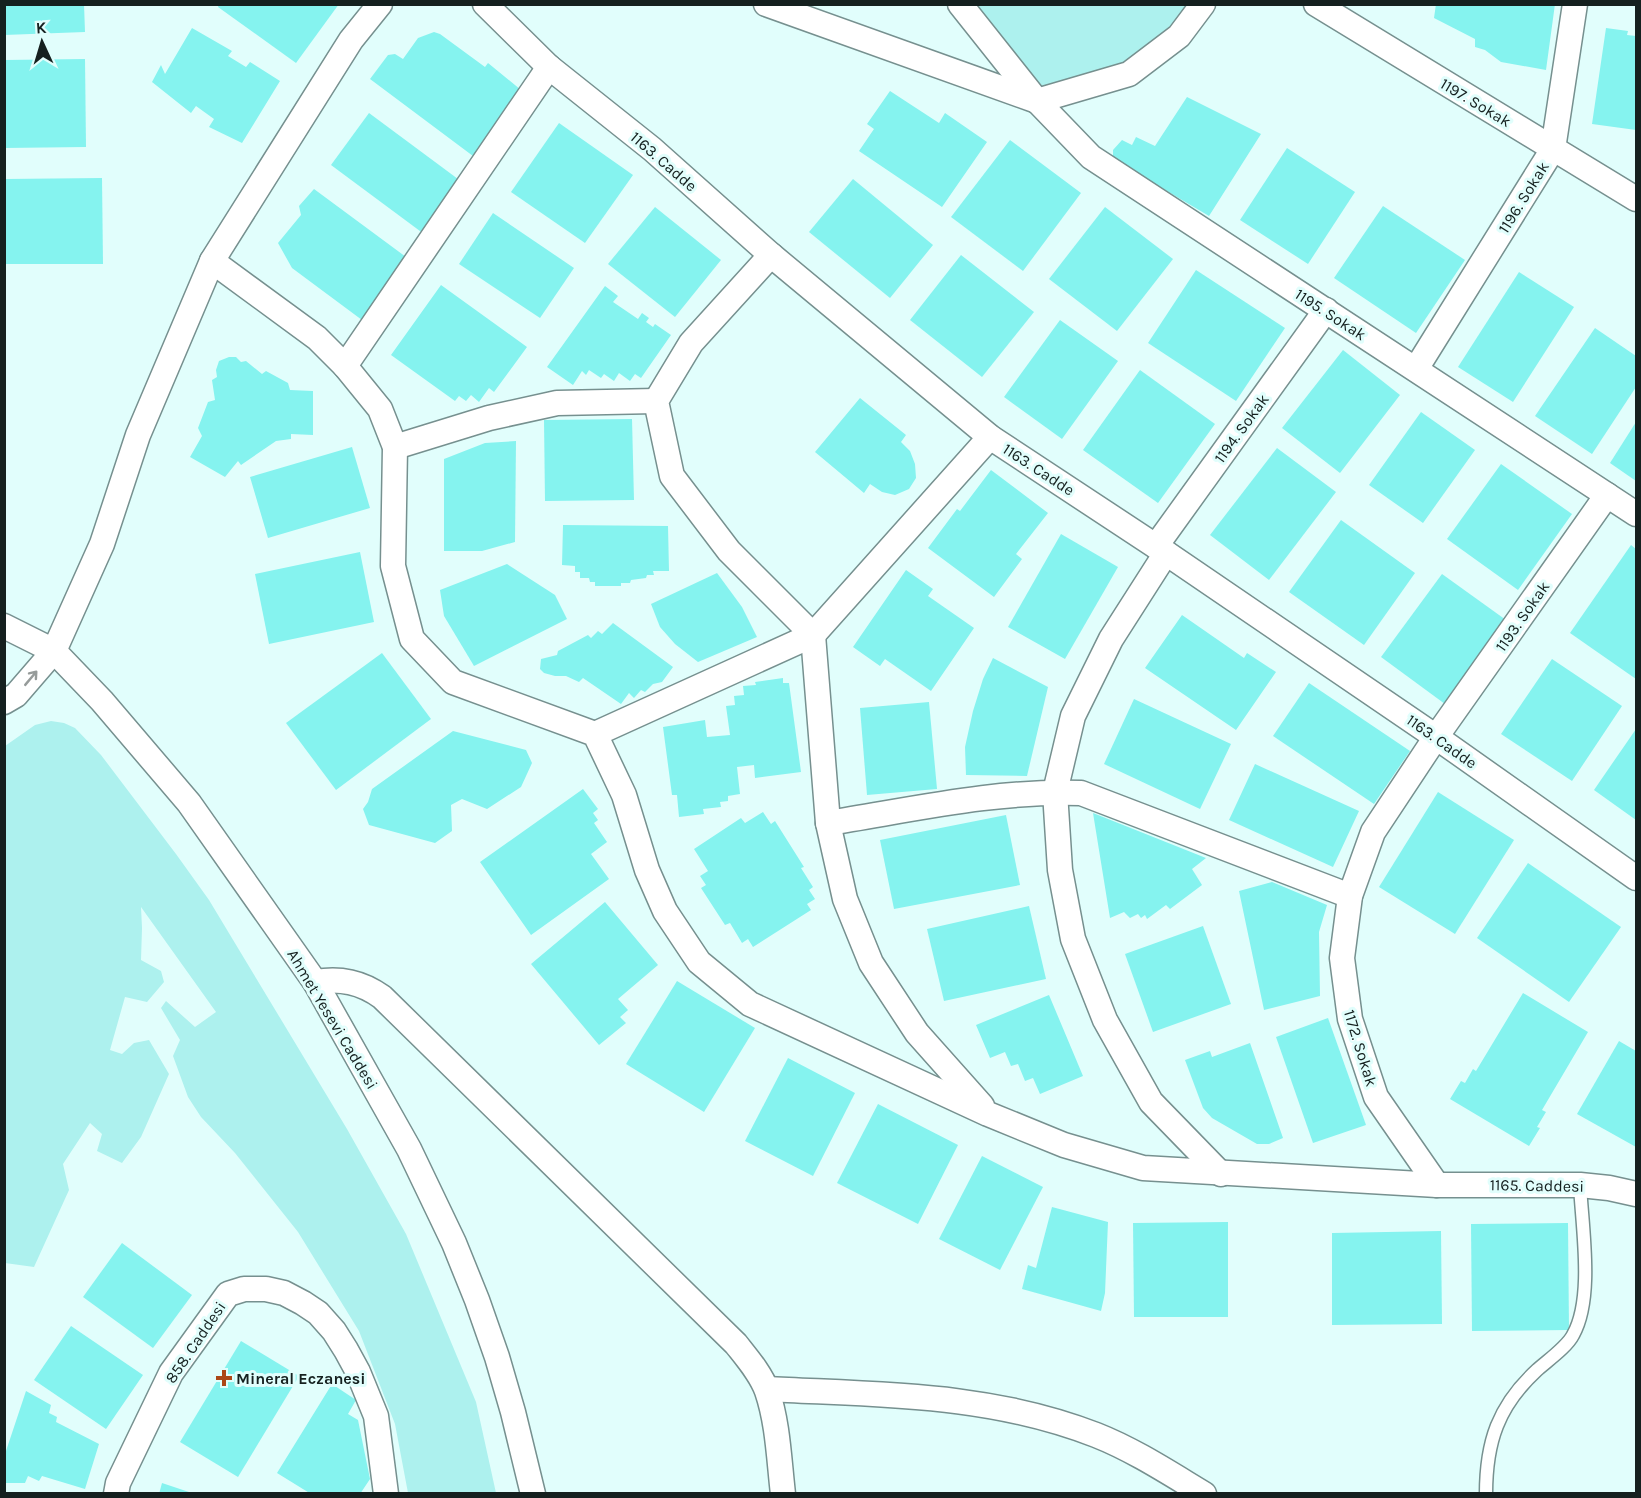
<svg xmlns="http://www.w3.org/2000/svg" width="1641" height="1498" font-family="Karla,sans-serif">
<rect width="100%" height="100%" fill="#e1fefc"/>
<g fill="#adf1ee">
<polygon points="960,5 1203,5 1129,74 1037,101"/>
<polygon points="51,721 64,723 75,728 101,755 176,854 209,900 347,1129 406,1234 476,1402 496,1493 408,1493 395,1424 359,1331 298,1232 235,1153 201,1117 188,1097 173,1056 180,1040 161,1008 166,1001 195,1027 216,1012 141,907 142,928 141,960 161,971 164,982 147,1002 125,997 110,1050 122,1054 134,1043 149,1040 169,1074 141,1137 122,1163 97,1151 102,1134 90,1123 63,1164 69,1190 34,1267 5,1263 5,746 35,725"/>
</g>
<g fill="#85f3ef">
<polygon points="4,4 84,4 85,32 4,35"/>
<polygon points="219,4 339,4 296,63 218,7"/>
<polygon points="1436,4 1555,4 1546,70 1501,62 1485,50 1475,47 1475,39 1434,18"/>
<polygon points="192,28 232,51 228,56 246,67 250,62 280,81 242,143 209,127 214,119 196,106 191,113 152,82 161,65 165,74"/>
<polygon points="1606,28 1628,31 1627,35 1636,36 1636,130 1592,124"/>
<polygon points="434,32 440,34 485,67 488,63 521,90 473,156 370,79 388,55 395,54 403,59 418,38"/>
<polygon points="85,59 86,147 4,148 4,60"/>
<polygon points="890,91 939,123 945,113 987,142 942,207 859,151 874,129 867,124"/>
<polygon points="1187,97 1261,134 1209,216 1113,159 1113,150 1122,140 1132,145 1136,137 1155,146"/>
<polygon points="369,113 462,182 424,234 331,165"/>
<polygon points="559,123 633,175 585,243 511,192"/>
<polygon points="1010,140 1081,193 1023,271 951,217"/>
<polygon points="1287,148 1355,192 1308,264 1240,220"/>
<polygon points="102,178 103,264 5,264 5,179"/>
<polygon points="853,179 933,245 890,298 809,232"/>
<polygon points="314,189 406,257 362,320 292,268 278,243 301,215 299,206"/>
<polygon points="1383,206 1465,260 1416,333 1334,278"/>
<polygon points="655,207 721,260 675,317 608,264"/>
<polygon points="1105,207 1173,259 1117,331 1049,279"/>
<polygon points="493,213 574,268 540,318 459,264"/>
<polygon points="961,255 1034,312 982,377 910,320"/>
<polygon points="1196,270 1285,328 1236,401 1148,343"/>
<polygon points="1519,272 1574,307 1513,402 1458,367"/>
<polygon points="441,285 527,347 494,392 489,388 479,402 471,395 466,401 459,396 455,401 391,355"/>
<polygon points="605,286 618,296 613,302 638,319 642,313 649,318 646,322 653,327 655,324 671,335 641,378 635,374 630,381 619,373 614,381 604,374 601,378 589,370 586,375 582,371 573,385 547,367"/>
<polygon points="1060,320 1118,361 1062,439 1004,397"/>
<polygon points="1595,328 1636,356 1636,387 1592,454 1535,416"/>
<polygon points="1343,350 1400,395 1340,473 1282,428"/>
<polygon points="229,357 236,357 241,362 246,361 262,374 266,371 288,383 290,390 313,391 313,435 291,434 291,439 276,441 241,465 238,461 225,477 190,457 202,436 198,428 208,402 215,400 212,380 217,377 216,370 219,361"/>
<polygon points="1140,370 1215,424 1158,503 1083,450"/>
<polygon points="860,398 906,435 901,442 910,451 915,464 916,478 909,489 895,495 882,492 870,484 864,493 815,452"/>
<polygon points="1421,412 1475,450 1423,523 1369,485"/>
<polygon points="632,419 634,500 545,501 544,420"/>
<polygon points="1636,422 1636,481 1610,463"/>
<polygon points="516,441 515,542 482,551 444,551 444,459 485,443"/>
<polygon points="352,447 370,508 268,538 250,477"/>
<polygon points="1277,448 1336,492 1269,580 1210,535"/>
<polygon points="1501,464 1572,514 1518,590 1447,539"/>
<polygon points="991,470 1048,513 1016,554 1022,559 994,597 928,548 957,509 960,511"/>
<polygon points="1341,520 1415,573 1364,645 1289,592"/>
<polygon points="563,525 668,526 669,571 653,571 654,575 647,575 646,578 631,580 630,583 621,583 621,586 595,586 595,582 590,582 589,578 580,578 580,572 575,572 575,566 562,565"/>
<polygon points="1061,534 1118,567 1065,659 1008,627"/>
<polygon points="1631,545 1636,549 1636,679 1570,633"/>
<polygon points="360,552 374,622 269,644 255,574"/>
<polygon points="507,564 555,595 567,619 474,666 444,616 440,590"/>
<polygon points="906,570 933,589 928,596 974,628 931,691 885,659 880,666 853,647"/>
<polygon points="717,573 742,607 757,637 698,662 675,644 660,627 651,604"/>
<polygon points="1442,574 1506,620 1445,704 1381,657"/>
<polygon points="1182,615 1244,658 1247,653 1276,672 1236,730 1145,668"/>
<polygon points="613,623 673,667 662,682 653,684 645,692 641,690 634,698 629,693 621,704 583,678 579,682 566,676 555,676 544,673 540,669 541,659 557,655 558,651 588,635 591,638 598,631 602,634"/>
<polygon points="382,653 431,719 336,790 286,723"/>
<polygon points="993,658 1048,687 1027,776 966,775 965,747 973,711 983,679"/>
<polygon points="1552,659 1622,706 1572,781 1501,734"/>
<polygon points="783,678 783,683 789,683 801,772 755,778 754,765 737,767 740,794 728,796 728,801 720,802 721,807 703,809 704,814 679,817 677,795 672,795 663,727 705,720 707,737 730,735 726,706 735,705 734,696 744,695 743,686 756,685 755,682"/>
<polygon points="1309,683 1410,751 1374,804 1273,736"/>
<polygon points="1134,699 1231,744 1200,809 1104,764"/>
<polygon points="929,702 937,789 867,795 860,708"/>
<polygon points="1636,729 1636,820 1594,790"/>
<polygon points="453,731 526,750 532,763 521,787 487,809 462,799 451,805 452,831 435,843 369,825 363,809 368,802 372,789"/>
<polygon points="1255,764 1359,811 1333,867 1229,820"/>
<polygon points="583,789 598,809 593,813 598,820 594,823 607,842 591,854 609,879 531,935 480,862"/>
<polygon points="1438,792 1514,840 1455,934 1379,887"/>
<polygon points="763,812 771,824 775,821 804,867 801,868 813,887 809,890 815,899 807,904 811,910 753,947 748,939 742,943 730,923 725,925 701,888 706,885 700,876 708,871 694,849 741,818 745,823"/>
<polygon points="1093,813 1206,858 1192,869 1202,885 1170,909 1166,905 1147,919 1145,915 1141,918 1138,914 1130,918 1124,912 1110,918"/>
<polygon points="1006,815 1020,885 894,909 880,840"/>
<polygon points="1528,863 1621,927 1569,1002 1477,938"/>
<polygon points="1272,882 1327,905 1319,932 1320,996 1264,1010 1239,891"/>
<polygon points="605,902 658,965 618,999 628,1010 620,1017 626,1023 599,1045 531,964"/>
<polygon points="1029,906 1046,979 944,1001 927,929"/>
<polygon points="1203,926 1231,1004 1153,1032 1125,954"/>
<polygon points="677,981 755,1028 704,1112 626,1064"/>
<polygon points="1523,993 1588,1032 1542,1110 1546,1112 1537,1127 1540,1128 1529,1146 1450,1099 1461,1081 1465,1083 1473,1069 1476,1071"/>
<polygon points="1049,995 1083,1076 1040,1094 1033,1078 1025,1081 1018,1064 1011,1066 1005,1052 990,1058 976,1025"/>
<polygon points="1328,1018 1366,1125 1313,1143 1276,1037"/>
<polygon points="1619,1041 1636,1051 1636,1147 1577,1114"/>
<polygon points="1250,1043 1283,1138 1269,1144 1257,1144 1212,1118 1203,1108 1185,1060 1210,1051 1212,1057"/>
<polygon points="788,1058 855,1093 813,1176 745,1141"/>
<polygon points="878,1104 958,1145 918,1224 837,1183"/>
<polygon points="982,1156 1043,1187 1000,1270 939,1239"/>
<polygon points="1052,1207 1108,1222 1105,1293 1101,1311 1022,1289 1028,1265 1036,1268"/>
<polygon points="1228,1222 1228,1317 1134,1317 1133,1223"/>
<polygon points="1568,1223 1569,1330 1472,1331 1471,1224"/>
<polygon points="1441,1231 1442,1324 1332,1325 1332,1233"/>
<polygon points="122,1243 192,1295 153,1348 83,1297"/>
<polygon points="71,1326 143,1375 106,1429 34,1380"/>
<polygon points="241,1341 299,1376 238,1477 180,1442"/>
<polygon points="332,1384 356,1400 348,1414 358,1420 370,1479 360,1494 311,1494 277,1473"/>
<polygon points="26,1391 51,1405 49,1413 57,1417 56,1422 99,1444 85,1489 42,1476 39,1481 28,1476 25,1483 4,1483 4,1457"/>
<polygon points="162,1483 192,1493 192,1494 159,1494"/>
</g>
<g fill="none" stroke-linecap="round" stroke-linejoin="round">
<defs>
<path id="service" d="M1486,1494C1486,1442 1498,1406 1537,1370C1547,1361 1567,1347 1573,1335C1594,1298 1582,1227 1580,1185"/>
<g id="minor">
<polyline points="485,4 549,67 652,149 771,255 990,437 1166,553 1436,737 1636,878"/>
<polyline points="766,4 1037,101"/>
<polyline points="960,4 1037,101 1091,157 1636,514"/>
<polyline points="1316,4 1636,199"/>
<polyline points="1037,101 1129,74 1179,36 1203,4"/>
<polyline points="771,255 691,343 656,401 672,476 729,551 813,635 828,823 845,899 871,963 917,1033 982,1106"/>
<polyline points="212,261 317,338 345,366 380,409 395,447 393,566 412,639 453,682 595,734 624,795 647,870 665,911 699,962 750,1004 988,1114 1064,1145 1143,1168 1437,1185 1580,1185 1609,1188 1636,1194"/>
<polyline points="345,366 549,67"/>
<polyline points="1416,369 1553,149 1575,4"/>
<polyline points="395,447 489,418 557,403 656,401"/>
<polyline points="1156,546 1326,310"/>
<polyline points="1166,553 1111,639 1073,716 1055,792 1060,870 1073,939 1105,1020 1151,1102 1221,1174"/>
<polyline points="4,626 54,651 102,701 189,803 315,982 409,1149 454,1243 477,1300 497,1357 513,1412 533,1494"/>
<polyline points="4,702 16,695 54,651 102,544 138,435 212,261 351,40 380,4"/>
<polyline points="595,734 813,635 990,437"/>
<path d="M828,823C911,810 997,790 1081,793L1350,896"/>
<path d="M315,982C341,978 361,982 382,997L736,1344C747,1358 761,1374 767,1391C778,1423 779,1460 783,1494"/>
<polyline points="1437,1185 1376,1097 1350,1019 1342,958 1350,896 1373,832 1436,737 1607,495"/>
<path d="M767,1389C881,1395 988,1393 1096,1435C1134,1450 1169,1473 1204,1494"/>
<polyline points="116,1494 118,1483 171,1373 228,1294 244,1289 266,1289 284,1293 303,1303 318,1313 334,1331 346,1350 358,1372 376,1416 386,1494"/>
</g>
</defs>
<use href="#service" stroke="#76908f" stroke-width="15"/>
<use href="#minor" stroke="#76908f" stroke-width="27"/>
<use href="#service" stroke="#fff" stroke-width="12"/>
<use href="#minor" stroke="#fff" stroke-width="24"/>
</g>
<defs><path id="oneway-shaft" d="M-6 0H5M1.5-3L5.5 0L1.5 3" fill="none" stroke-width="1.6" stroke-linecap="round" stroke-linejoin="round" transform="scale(1.5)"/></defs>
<use stroke="#969b9a" href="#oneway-shaft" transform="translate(31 678) rotate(-50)"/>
<path fill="#ab4717" stroke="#e1fefc" stroke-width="2" d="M221 1369h6v6h6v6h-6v6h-6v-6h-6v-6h6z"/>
<g text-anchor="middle" stroke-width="6" stroke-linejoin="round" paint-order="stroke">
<g font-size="16" fill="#15201f" stroke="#e1fefc">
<text transform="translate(1476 102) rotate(31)" y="6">1197. Sokak</text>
<text transform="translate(664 161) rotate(41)" y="6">1163. Cadde</text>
<text transform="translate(1523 197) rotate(-58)" y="6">1196. Sokak</text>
<text transform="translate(1331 314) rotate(33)" y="6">1195. Sokak</text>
<text transform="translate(1241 428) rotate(-54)" y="6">1194. Sokak</text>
<text transform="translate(1039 469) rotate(33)" y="6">1163. Cadde</text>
<text transform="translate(1522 616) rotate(-55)" y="6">1193. Sokak</text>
<text transform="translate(1442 741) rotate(35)" y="6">1163. Cadde</text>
<text transform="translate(333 1019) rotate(59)" y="6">Ahmet Yesevi Caddesi</text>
<text transform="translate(1361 1048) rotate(73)" y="6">1172. Sokak</text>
<text transform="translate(1537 1185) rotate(1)" y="6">1165. Caddesi</text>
<text transform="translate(195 1342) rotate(-56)" y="6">858. Caddesi</text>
</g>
<g font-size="16" font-weight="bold" fill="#15201f" stroke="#e1fefc" text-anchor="start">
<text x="236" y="1384">Mineral Eczanesi</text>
</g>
</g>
<rect width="1641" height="1498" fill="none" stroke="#15201f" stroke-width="12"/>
<g transform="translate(42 42) rotate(356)" stroke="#e1fefc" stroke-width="4.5" paint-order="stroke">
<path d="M0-4.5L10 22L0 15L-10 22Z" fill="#15201f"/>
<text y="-9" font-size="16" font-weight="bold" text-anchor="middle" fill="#15201f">K</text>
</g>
</svg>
